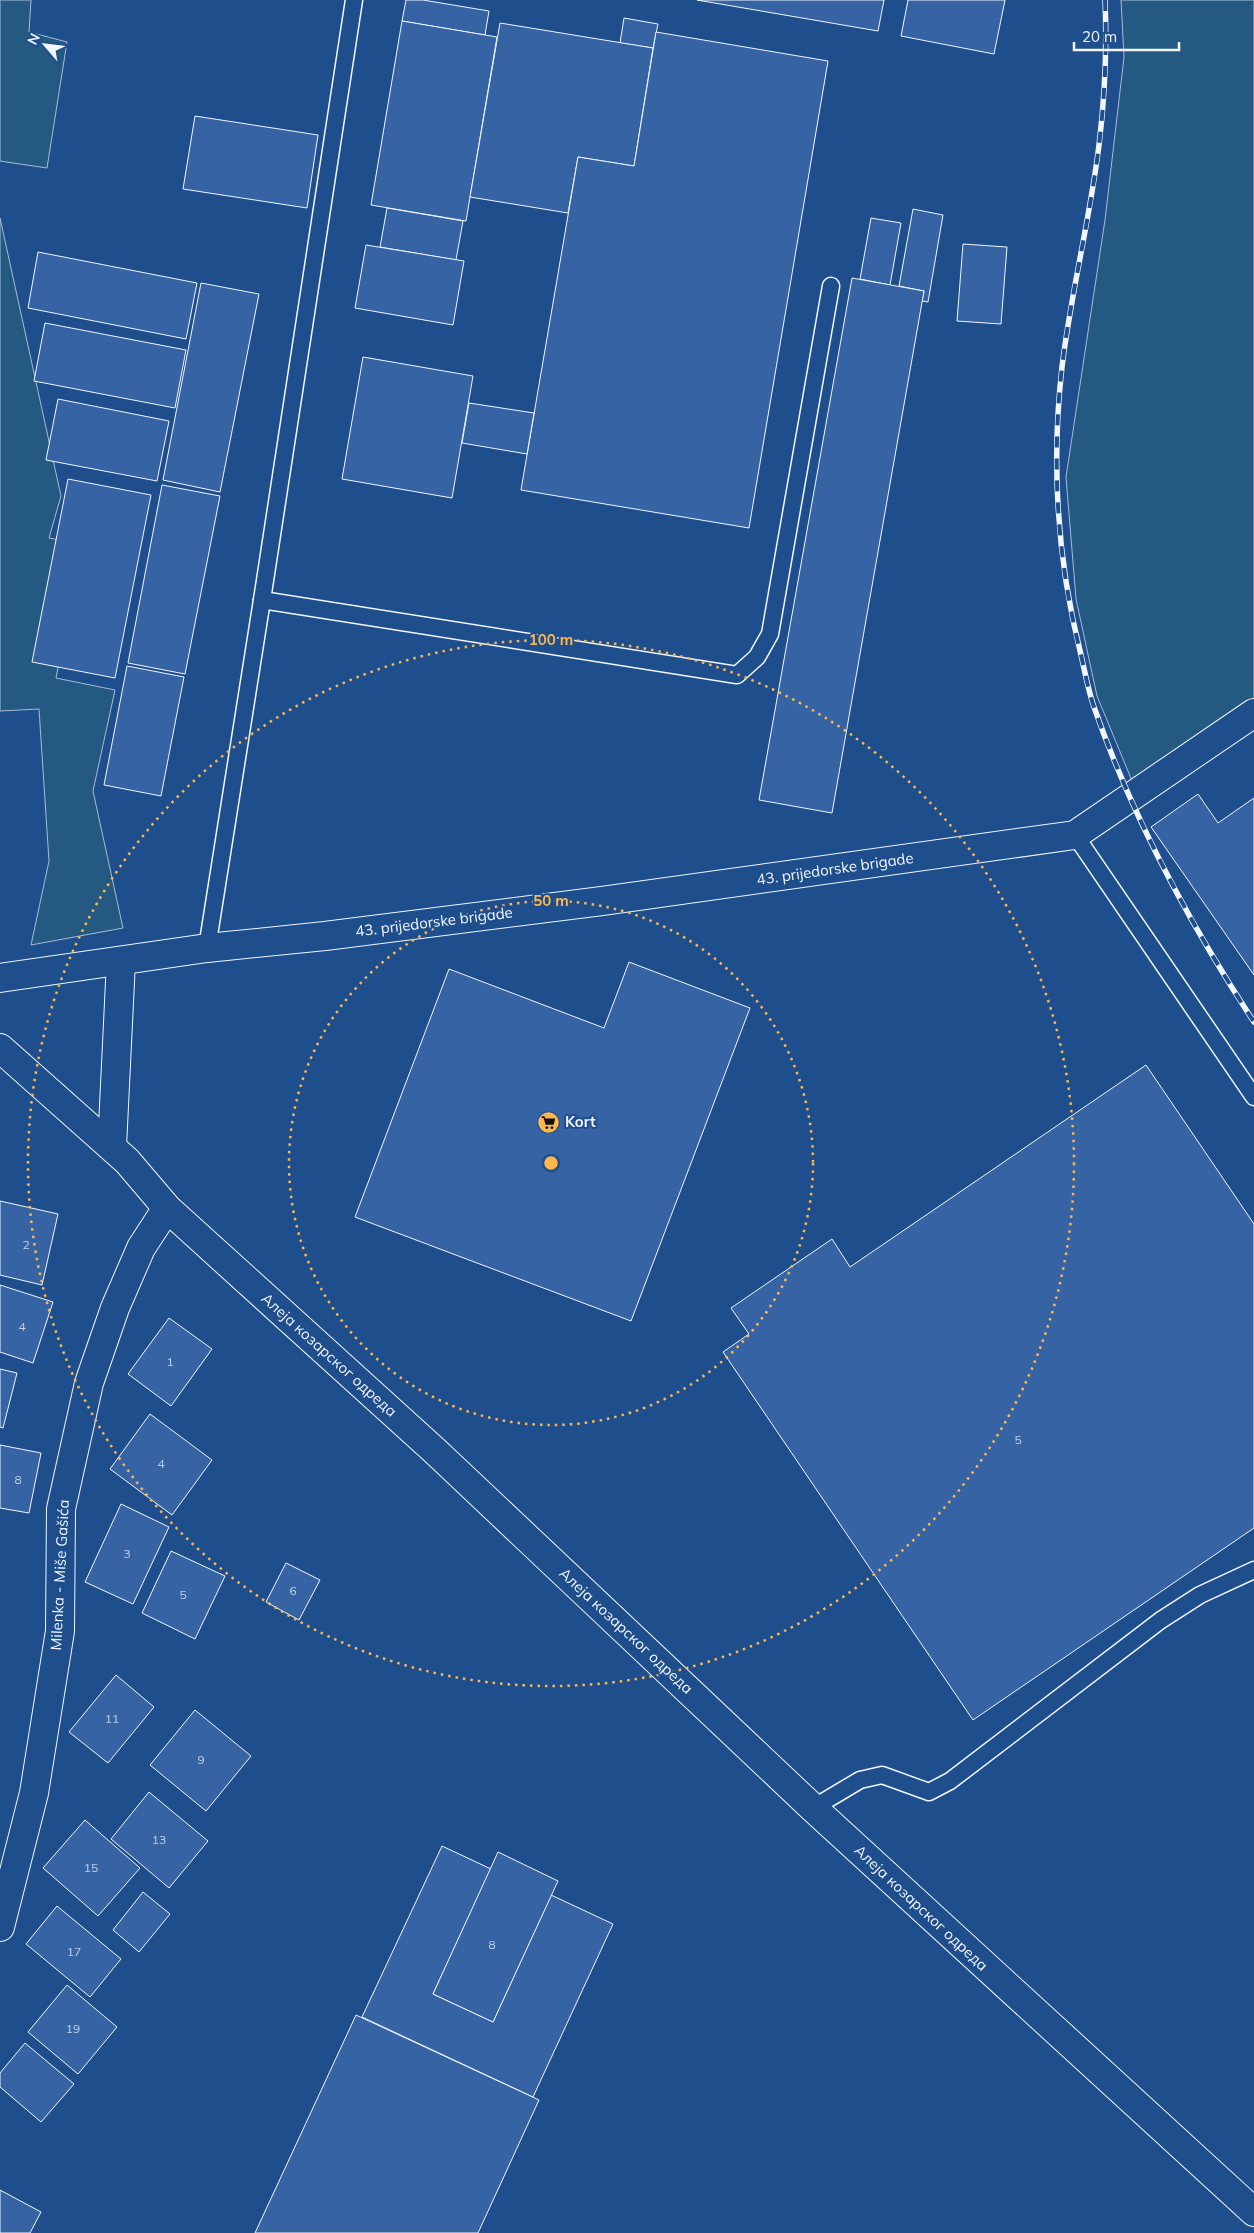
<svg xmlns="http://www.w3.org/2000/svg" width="1254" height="2233" font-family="Mulish,sans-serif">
<rect width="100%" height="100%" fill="#1f4e8c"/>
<g fill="#245a82" stroke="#a8bbd7">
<polygon points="0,0 31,0 29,32 67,42 47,168 0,161"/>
<polygon points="1121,0 1254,0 1254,712 1137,793 1097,696 1076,599 1066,477 1105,220 1124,57"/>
<polygon points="0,218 61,496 49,538 82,544 56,678 115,690 93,791 123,928 31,945 49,861 39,709 0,711"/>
</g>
<g fill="#3563a3" stroke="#f2f6ff">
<polygon points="406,0 423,0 489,11 485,35 402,21"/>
<polygon points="697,0 884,0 878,31"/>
<polygon points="908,0 1005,0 994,54 901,36"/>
<polygon points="624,18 658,24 653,48 620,43"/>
<polygon points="402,21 497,37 466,221 371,205"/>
<polygon points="500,23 653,48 634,166 578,157 568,213 470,197"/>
<polygon points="656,32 828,61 749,528 521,490 578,157 634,166"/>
<polygon points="195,116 318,135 307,208 183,189"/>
<polygon points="387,208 463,221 456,260 380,247"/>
<polygon points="913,209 943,215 928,302 922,301 924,291 899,286"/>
<polygon points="871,218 901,223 890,285 860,279"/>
<polygon points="963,244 1007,247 1001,324 957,321"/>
<polygon points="366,245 464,261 453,325 355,308"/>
<polygon points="38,252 197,283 186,339 28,308"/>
<polygon points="852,278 924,291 832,813 759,800"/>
<polygon points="201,283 259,294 220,492 163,480"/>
<polygon points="45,323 186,350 175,408 34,381"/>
<polygon points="363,357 473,376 452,498 342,479"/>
<polygon points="58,399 169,421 157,481 46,460"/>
<polygon points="469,403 534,413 527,454 462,443"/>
<polygon points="68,479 151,495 115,678 32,662"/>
<polygon points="162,485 220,496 185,674 128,663"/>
<polygon points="127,666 184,677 161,796 104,785"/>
<polygon points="1198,794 1218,823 1254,798 1254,975 1151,827"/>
<polygon points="629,962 750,1008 631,1321 355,1217 449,969 604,1028"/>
<polygon points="1146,1065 1254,1224 1254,1528 973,1720 723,1352 749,1334 731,1308 832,1239 850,1267"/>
<polygon points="0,1201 58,1214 42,1285 0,1275"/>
<polygon points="0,1285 53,1302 33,1363 0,1352"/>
<polygon points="169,1318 212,1349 171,1406 128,1374"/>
<polygon points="0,1369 17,1373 3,1428 0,1427"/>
<polygon points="150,1414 212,1460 172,1515 110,1469"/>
<polygon points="0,1445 41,1453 29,1513 0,1508"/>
<polygon points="121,1504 169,1527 133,1604 85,1582"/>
<polygon points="171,1551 225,1576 195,1639 142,1613"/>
<polygon points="286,1563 320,1580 299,1620 266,1602"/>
<polygon points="116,1675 154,1707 108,1763 69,1732"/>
<polygon points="195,1710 251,1756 206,1811 150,1765"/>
<polygon points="149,1792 208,1841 169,1888 111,1839"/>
<polygon points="85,1820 140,1868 98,1916 43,1868"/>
<polygon points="442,1846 491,1869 433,1994 493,2022 551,1895 613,1924 533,2097 362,2017"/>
<polygon points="498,1852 558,1881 493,2022 433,1994"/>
<polygon points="143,1892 170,1914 139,1952 113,1930"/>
<polygon points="57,1906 121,1959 90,1997 26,1944"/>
<polygon points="67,1985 117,2027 78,2074 28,2032"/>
<polygon points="356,2015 539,2100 478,2233 255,2233"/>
<polygon points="25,2043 74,2084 41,2122 0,2087 0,2073"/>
<polygon points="0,2190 41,2212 30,2233 0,2233"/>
</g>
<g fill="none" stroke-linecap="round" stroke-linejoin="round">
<defs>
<g id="lane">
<polyline points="262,600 354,0"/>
<polyline points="1075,835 1254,1097"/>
<polyline points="207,948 262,600 737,675 757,657 770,634 831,286"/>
<polyline points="813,1808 860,1780 882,1775 929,1792 950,1781 1161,1620 1200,1595 1254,1570"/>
</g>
<g id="street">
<polyline points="0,978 207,948 325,936 602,901 1075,835 1254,713"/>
<polyline points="0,1048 127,1161 167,1208 435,1451 813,1808 1254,2212"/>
<polyline points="112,1147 121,961"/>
<polyline points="0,1927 34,1793 60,1631 61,1509 89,1383 115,1308 141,1248 167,1208"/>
</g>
</defs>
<use href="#lane" stroke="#f2f6ff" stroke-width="19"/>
<use href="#street" stroke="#f2f6ff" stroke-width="30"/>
<use href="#lane" stroke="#1f4e8c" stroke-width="16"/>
<use href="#street" stroke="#1f4e8c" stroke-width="28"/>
<defs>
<path id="rail" d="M1105,0C1107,48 1105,96 1099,145C1090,219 1071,292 1062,367C1051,464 1057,560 1081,655C1085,672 1088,690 1094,707C1132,816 1191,926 1254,1022"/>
</defs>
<use href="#rail" stroke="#f2f6ff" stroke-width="5.5"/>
<use href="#rail" stroke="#1f4e8c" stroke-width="4" stroke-dasharray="11" stroke-linecap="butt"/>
</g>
<g fill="none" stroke="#ffb74d" stroke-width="2.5" stroke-dasharray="2.5 5">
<circle cx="551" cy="1163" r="262"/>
<circle cx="551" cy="1163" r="523"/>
</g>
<defs>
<symbol id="supermarket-disc" viewBox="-11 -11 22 22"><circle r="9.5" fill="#ffb74d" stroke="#1f4e8c"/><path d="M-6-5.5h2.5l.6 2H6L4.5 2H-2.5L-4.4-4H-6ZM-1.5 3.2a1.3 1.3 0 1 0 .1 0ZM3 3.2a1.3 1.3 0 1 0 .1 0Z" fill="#111"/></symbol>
</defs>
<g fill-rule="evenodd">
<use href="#supermarket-disc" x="536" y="1110" width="25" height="25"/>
</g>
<g text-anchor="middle" stroke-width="4" stroke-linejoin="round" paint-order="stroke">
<g font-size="12" fill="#c3d1e8">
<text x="26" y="1249">2</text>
<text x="22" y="1331">4</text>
<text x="170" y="1366">1</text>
<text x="1018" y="1444">5</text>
<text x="161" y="1468">4</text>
<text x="18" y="1484">8</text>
<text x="127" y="1558">3</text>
<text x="293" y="1595">6</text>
<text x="183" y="1599">5</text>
<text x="112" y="1723">11</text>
<text x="201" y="1764">9</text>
<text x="159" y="1844">13</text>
<text x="91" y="1872">15</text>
<text x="492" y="1949">8</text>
<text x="74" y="1956">17</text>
<text x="73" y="2033">19</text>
</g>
<g font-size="15" fill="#f2f6ff" stroke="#1f4e8c">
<text transform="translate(835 869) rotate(-8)" y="5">43. prijedorske brigade</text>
<text transform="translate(434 922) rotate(-7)" y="5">43. prijedorske brigade</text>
<text transform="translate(329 1355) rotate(42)" y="5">Алеја козарског одреда</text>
<text transform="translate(60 1575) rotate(-87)" y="5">Milenka - Miše Gašića</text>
<text transform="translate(626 1631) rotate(43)" y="5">Алеја козарског одреда</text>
<text transform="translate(921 1908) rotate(43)" y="5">Алеја козарског одреда</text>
</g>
<g font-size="15" font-weight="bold" fill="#f2f6ff" stroke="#1f4e8c" text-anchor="start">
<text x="565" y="1127">Kort</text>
</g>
</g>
<circle cx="551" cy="1163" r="8" fill="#ffb74d" stroke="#1f4e8c" stroke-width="2.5"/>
<g font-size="15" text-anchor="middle" font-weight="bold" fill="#ffb74d" stroke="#1f4e8c" stroke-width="4" stroke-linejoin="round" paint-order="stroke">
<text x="551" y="645">100 m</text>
<text x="551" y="906">50 m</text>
</g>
<g transform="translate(45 45) rotate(298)" stroke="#1f4e8c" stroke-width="4" paint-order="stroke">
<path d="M0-4L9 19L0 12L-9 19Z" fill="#f2f6ff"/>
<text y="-8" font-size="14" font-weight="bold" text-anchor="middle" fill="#f2f6ff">N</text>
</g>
<path d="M1074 42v8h105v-8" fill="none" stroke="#f2f6ff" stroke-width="2.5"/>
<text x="1082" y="42" font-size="15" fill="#f2f6ff" stroke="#1f4e8c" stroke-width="4" paint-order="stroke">20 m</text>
</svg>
